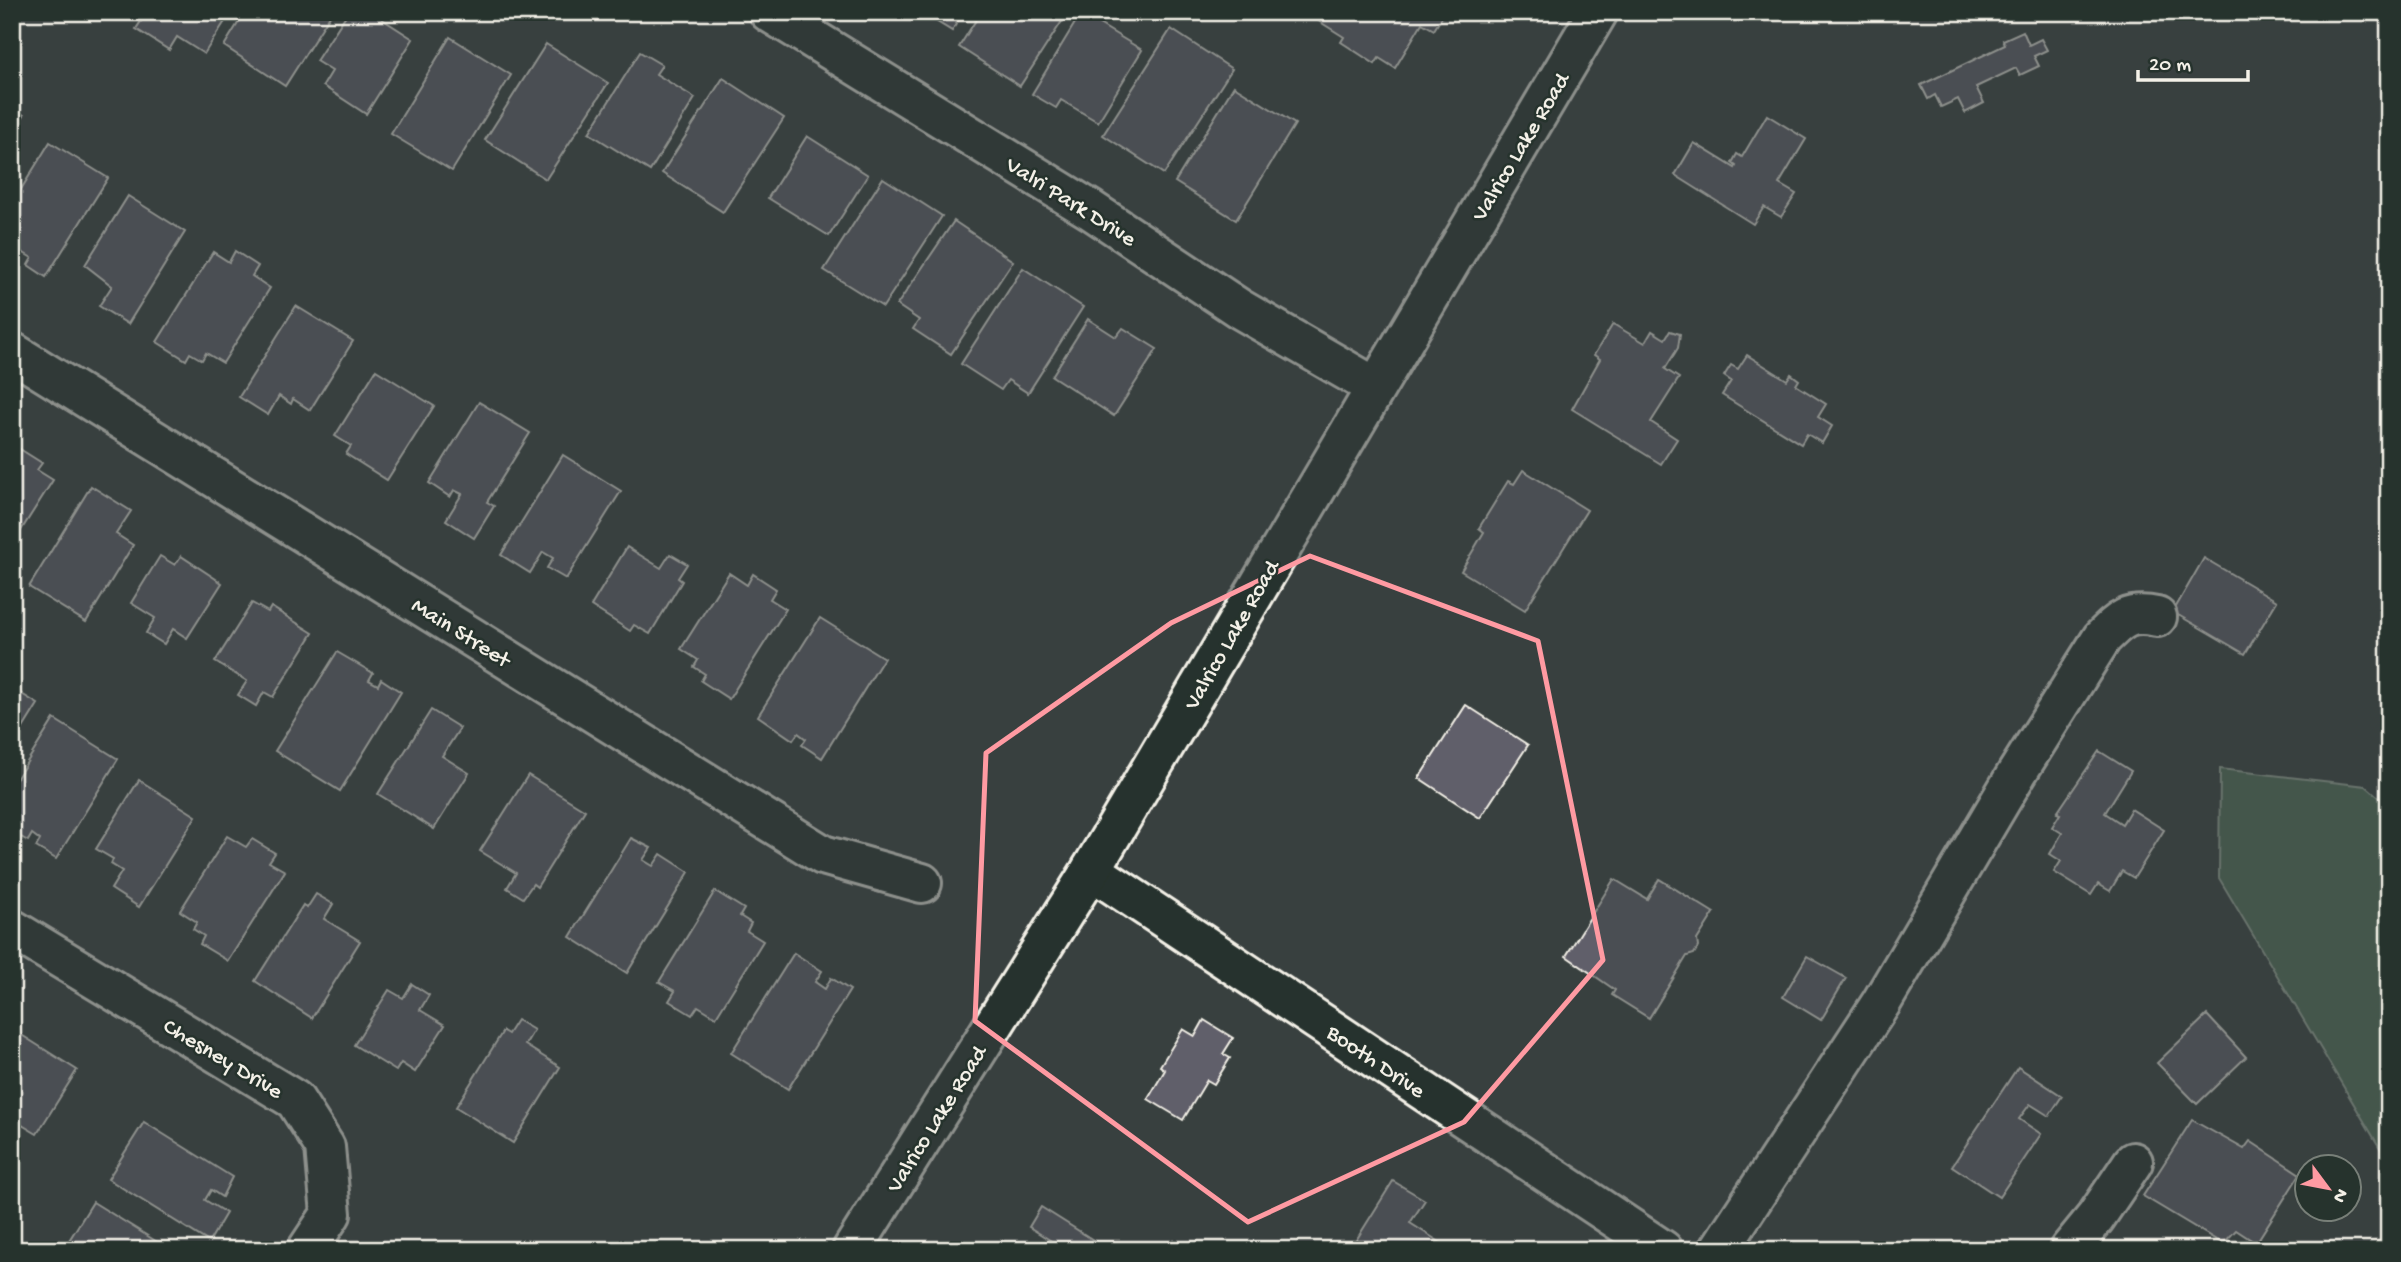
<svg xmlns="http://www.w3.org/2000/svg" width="2401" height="1262" font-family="'Gochi Hand',sans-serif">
<rect width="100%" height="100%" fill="#38403f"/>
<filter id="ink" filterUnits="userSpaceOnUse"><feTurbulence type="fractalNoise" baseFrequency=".0143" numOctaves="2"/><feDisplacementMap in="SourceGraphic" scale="14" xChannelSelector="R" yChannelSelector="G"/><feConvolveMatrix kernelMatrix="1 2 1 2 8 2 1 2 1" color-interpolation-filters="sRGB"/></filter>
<g filter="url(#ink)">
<polygon fill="#52715a" stroke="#a3b1a1" stroke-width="2" points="2220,769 2366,786 2389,806 2389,1163 2219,878"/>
<g fill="#615e6a" stroke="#f4f1e8" stroke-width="2">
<polygon points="147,12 231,12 204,54 177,37 169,50 136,29"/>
<polygon points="245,12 332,12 285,86 224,46"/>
<polygon points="348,12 371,12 413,39 366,114 323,86 332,71 316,61"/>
<polygon points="921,12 963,12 952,31"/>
<polygon points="981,12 1068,12 1020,86 959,47"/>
<polygon points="1322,12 1445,12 1434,30 1422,23 1395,68 1379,58 1375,64 1341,42 1344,37 1317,20"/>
<polygon points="1081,13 1142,50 1098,122 1061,100 1056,108 1032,94"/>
<polygon points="1171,29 1232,69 1164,174 1103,135"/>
<polygon points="2023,31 2029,45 2041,39 2047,50 2034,56 2039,66 2020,75 2016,68 1976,87 1984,103 1965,113 1958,99 1941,107 1935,95 1928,99 1921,85 2005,45 2003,40"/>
<polygon points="450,37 511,75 452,171 391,134"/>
<polygon points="546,44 608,83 546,179 485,140"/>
<polygon points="640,52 662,65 656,74 695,98 650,171 589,133"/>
<polygon points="723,78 784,118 723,212 662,173"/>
<polygon points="1234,86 1295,124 1236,220 1175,182"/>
<polygon points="12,108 24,115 12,133"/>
<polygon points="1767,115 1806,139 1779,184 1796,194 1781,217 1764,207 1753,224 1675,175 1694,143 1735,168 1736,166 1732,163 1737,154 1742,157"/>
<polygon points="807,136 868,175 829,236 768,198"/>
<polygon points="50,142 108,178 46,277 28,265 32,258 22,252 17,260 12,257 12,204"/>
<polygon points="883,178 942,216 883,307 824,270"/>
<polygon points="128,196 185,232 128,324 99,306 112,286 85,265"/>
<polygon points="954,221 1013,261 951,354 913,329 919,320 897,305"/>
<polygon points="235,251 258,266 252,276 270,288 223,363 206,353 202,360 190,353 186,360 157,342 213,252 229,262"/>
<polygon points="1023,268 1083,307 1028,393 1008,380 1001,390 961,364"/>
<polygon points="296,306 353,341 310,410 293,399 291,404 279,396 268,415 239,397"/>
<polygon points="1088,319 1116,337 1123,328 1157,349 1114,416 1052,376"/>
<polygon points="1613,324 1645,343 1652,331 1665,339 1670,331 1680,334 1678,348 1665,369 1679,378 1651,422 1677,439 1661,464 1572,409 1600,359 1594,355"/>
<polygon points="1747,355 1787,380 1791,374 1799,380 1796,385 1826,404 1818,417 1832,426 1822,443 1807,434 1801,444 1722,395 1731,381 1724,376 1731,365 1738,369"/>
<polygon points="376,370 434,406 387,480 346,454 351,446 335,436"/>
<polygon points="479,402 530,433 487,502 494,506 474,538 446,520 462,494 454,490 450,497 429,483"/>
<polygon points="12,444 42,463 37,470 53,480 20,532 16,529 12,534"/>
<polygon points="563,455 621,491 566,579 547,568 553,558 543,552 530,573 501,555"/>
<polygon points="1523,470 1587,510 1525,610 1461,571 1484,532 1479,528 1508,481 1514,484"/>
<polygon points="91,486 131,511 116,534 133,545 86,622 29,587"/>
<polygon points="627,547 661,568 670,554 687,564 678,578 682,581 650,634 634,625 630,631 591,606"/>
<polygon points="160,556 175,565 181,556 222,583 187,638 173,629 164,644 146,633 155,618 131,603"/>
<polygon points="2204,558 2277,601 2245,654 2173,612"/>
<polygon points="729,573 747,585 753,574 776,589 770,599 786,609 729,699 701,681 705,674 694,667 698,660 681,649"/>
<polygon points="252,603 268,612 271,607 313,633 273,697 264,692 256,706 238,695 247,681 215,662"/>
<polygon points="820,618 884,658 822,758 802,745 806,739 798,733 793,740 758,716"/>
<polygon points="337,652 373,673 369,680 378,685 381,679 401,692 340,791 275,751"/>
<polygon points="12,688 38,704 12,746"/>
<polygon points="1466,705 1528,745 1480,818 1419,778"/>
<polygon points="431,710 460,728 442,756 469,773 434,829 378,794"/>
<polygon points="54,719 118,759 56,859 36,847 40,840 32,834 28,841 12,832 12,786"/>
<polygon points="2099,751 2131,771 2105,813 2122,824 2131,809 2164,830 2134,878 2122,871 2110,891 2098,884 2091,895 2054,872 2061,861 2050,854 2062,833 2052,827 2060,814 2057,813"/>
<polygon points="528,775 585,810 537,887 533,884 523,898 507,888 516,873 480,851"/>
<polygon points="139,780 196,816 139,907 111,889 122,871 111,864 113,859 96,849"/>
<polygon points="227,836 246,847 252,839 275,853 269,862 285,871 228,961 200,944 204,936 193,929 197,922 180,911"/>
<polygon points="631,838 651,848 643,860 653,866 661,854 689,872 627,973 570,937"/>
<polygon points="1614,879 1647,899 1659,879 1714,913 1697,940 1698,947 1694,954 1687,956 1649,1018 1612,995 1615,990 1566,956"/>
<polygon points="715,891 744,909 740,916 751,923 747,931 763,941 716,1017 698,1006 692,1015 669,1001 675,991 659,982"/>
<polygon points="316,894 333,904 324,919 360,941 312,1018 255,981 303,905 307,908"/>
<polygon points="794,953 822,971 815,982 825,989 831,978 850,990 788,1089 731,1053"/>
<polygon points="1807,956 1846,978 1821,1020 1783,997"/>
<polygon points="412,984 429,995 420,1010 445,1025 415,1072 401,1063 396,1071 354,1045 389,990 403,998"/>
<polygon points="2207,1015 2246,1057 2197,1104 2157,1063"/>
<polygon points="517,1020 534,1030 525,1045 560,1067 513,1143 456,1107 503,1031 508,1034"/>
<polygon points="1204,1020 1233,1038 1223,1054 1230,1058 1214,1084 1207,1080 1183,1120 1148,1099 1165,1070 1160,1066 1183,1029 1195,1036"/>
<polygon points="12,1029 77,1070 37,1134 12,1119"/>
<polygon points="2018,1067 2062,1096 2049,1116 2030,1104 2019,1119 2041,1134 1999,1197 1952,1166"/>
<polygon points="2192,1120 2244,1149 2250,1141 2300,1174 2256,1243 2236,1230 2223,1244 2143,1196"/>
<polygon points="144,1122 232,1177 222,1197 211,1190 205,1200 226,1213 209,1242 108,1179"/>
<polygon points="1393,1181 1425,1200 1410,1223 1452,1250 1350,1250"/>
<polygon points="93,1202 170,1250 63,1250"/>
<polygon points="1041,1207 1109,1250 1048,1250 1053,1242 1029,1227"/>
</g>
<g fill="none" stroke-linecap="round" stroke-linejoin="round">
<defs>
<g id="minor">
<polyline points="769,12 1091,210 1240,309 1375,387"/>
<polyline points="12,352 823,855 922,883"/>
<polyline points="1091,870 1663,1250"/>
<polyline points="12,929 295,1100 325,1147 331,1214 307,1250"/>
<polyline points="852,1250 1091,870 1598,12"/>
<path d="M1719,1250L1881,1003L2017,773L2102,638C2121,619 2129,611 2157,617"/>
<polyline points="2069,1250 2096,1217 2133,1162"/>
</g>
</defs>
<use href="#minor" stroke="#f4f1e8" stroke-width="44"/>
<use href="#minor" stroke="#26332d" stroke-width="38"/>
</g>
</g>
<path d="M0 0H2401V1262H0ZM1310,556L1538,641L1603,960L1464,1122L1248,1222L975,1021L986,753L1171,623Z" fill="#38403f" fill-opacity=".55" fill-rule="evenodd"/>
<path fill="none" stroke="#ff9aa2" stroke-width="5" stroke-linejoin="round" d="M1310,556L1538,641L1603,960L1464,1122L1248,1222L975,1021L986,753L1171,623Z"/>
<g text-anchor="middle" stroke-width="5" stroke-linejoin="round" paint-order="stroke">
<g font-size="23" fill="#f4f1e8" stroke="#26332d">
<text transform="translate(1519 146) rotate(-59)" y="8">Valrico Lake Road</text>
<text transform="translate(1072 200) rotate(32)" y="8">Valri Park Drive</text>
<text transform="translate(462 631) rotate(32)" y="8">Main Street</text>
<text transform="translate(1230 634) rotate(-60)" y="8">Valrico Lake Road</text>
<text transform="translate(224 1057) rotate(31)" y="8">Chesney Drive</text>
<text transform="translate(1377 1060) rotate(34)" y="8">Booth Drive</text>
<text transform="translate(935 1118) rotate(-58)" y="8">Valrico Lake Road</text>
</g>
</g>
<rect width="2401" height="1262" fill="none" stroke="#26332d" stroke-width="42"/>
<rect x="21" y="21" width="2359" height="1220" fill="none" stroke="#f4f1e8" stroke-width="2.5" filter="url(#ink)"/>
<g transform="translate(2328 1188) rotate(122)"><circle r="33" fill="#26332d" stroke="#787f78" stroke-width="2"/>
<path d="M0-5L12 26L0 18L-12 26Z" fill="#ff9aa2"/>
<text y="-10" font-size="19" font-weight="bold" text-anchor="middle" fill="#f4f1e8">N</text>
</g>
<path d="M2138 70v10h110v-10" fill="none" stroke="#f4f1e8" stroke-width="3.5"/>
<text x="2149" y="70" font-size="21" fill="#f4f1e8" stroke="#26332d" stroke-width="5" paint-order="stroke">20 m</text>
</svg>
